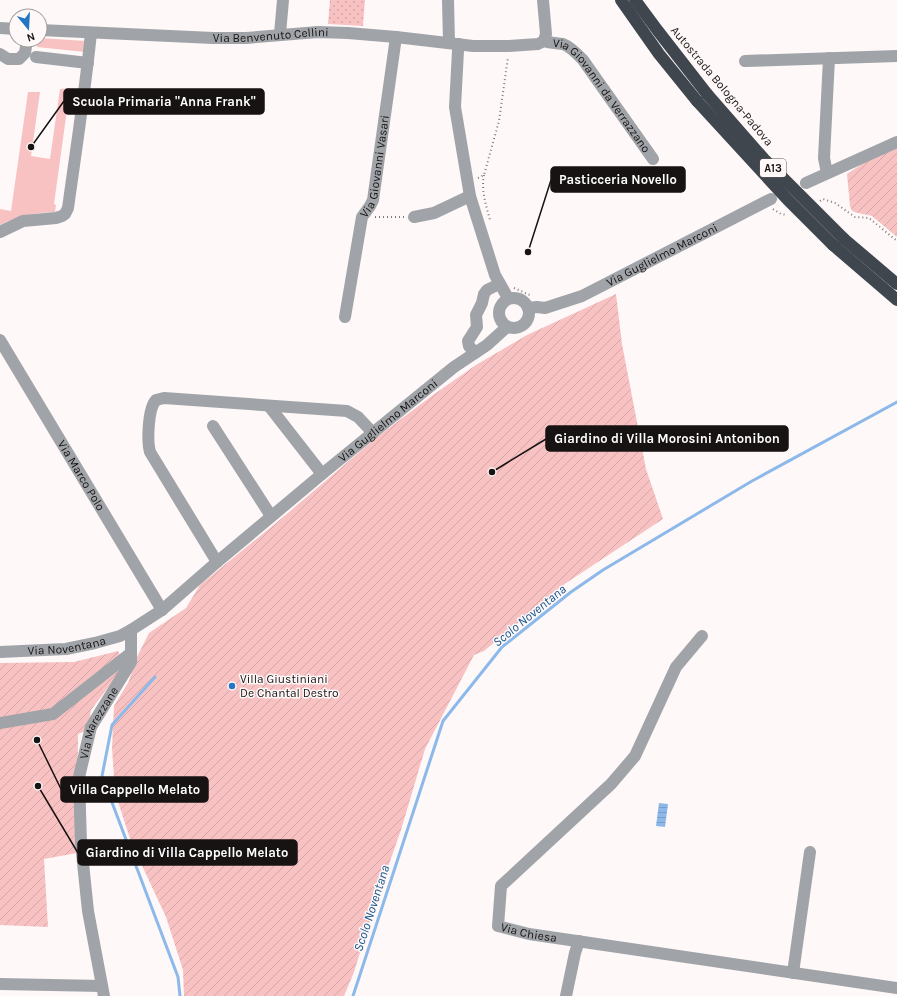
<svg xmlns="http://www.w3.org/2000/svg" width="897" height="996" font-family="Karla,sans-serif">
<defs>
<pattern id="park-dots" width="8" height="8" patternUnits="userSpaceOnUse"><rect width="8" height="8" fill="#f8c2c3"/><path d="M2 2h.1M6 6h.1" fill="none" stroke="#d4a6a7" stroke-width="1.8" stroke-linecap="round"/></pattern>
<pattern id="garden-furrows" width="10" height="10" patternUnits="userSpaceOnUse"><rect width="10" height="10" fill="#f8c2c3"/><path d="M-1 1l2-2M0 10L10 0M9 11l2-2" fill="none" stroke="#d4a6a7"/></pattern>
<pattern id="water-rules" width="6" height="5" patternUnits="userSpaceOnUse"><rect width="6" height="5" fill="#8db9ea"/><path d="M0 2.5h6" fill="none" stroke="#799ec8"/></pattern>
</defs>
<rect width="100%" height="100%" fill="#fef8f8"/>
<g fill="#f8c2c3">
<polygon points="40,38 86,41 85,52 37,47 38,40 40,40"/>
<path d="M70,88L54,204L56,205L55,212C33,213 20,215 0,225V209L11,211L28,92H40L31,156L50,159L60,89Z"/>
</g>
<polygon fill="url(#park-dots)" points="330,0 365,0 363,26 328,24"/>
<g fill="url(#garden-furrows)">
<path d="M897,148V237L872,216C865,214 859,214 852,211L850,206L847,174L862,164Z"/>
<polygon points="616,294 622,344 646,469 663,519 566,583 484,651 474,655 425,749 401,830 377,898 354,972 344,996 184,996 183,970 166,917 131,842 115,792 112,748 114,706 129,681 135,661 149,633 186,608 200,585 282,518 377,437 433,395 476,365 527,335"/>
<polygon points="118,651 125,665 91,710 88,730 78,734 77,853 44,859 48,927 0,925 0,663 74,662"/>
</g>
<polygon fill="url(#water-rules)" points="659,803 668,804 665,827 656,826"/>
<g fill="none" stroke-linecap="round" stroke-linejoin="round">
<g stroke="#8db9ea" stroke-width="3">
<polyline points="155,677 112,725 102,776 178,977 180,996"/>
<polyline points="353,996 443,721 502,647 571,592 603,570 752,481 897,402"/>
</g>
<g stroke="#807b7b" stroke-width="2" stroke-dasharray="1 3" stroke-linecap="butt">
<path d="M484,175C481,191 486,205 490,220"/>
<polyline points="478,178 484,175 499,121 508,57"/>
<polyline points="820,201 823,199 835,203 855,217 869,218 897,241"/>
<polyline points="773,209 781,214 787,215"/>
<polyline points="375,217 405,217"/>
<polyline points="514,288 532,296"/>
</g>
<g stroke="#a0a4a8" stroke-width="12">
<polyline points="448,0 449,42"/>
<polyline points="543,0 546,34 544,41"/>
<polyline points="0,28 16,29"/>
<path id="s1" d="M40,30L213,38H246L318,32L348,33L396,37L473,46H509L538,44L544,41C550,43 556,43 563,44C571,47 577,54 583,60L653,159"/>
<polyline points="280,34 283,0"/>
<polyline points="459,44 458,51 455,107 470,196 495,275 508,298"/>
<polyline points="0,54 8,59 19,59 25,53 27,40"/>
<polyline points="36,57 88,63"/>
<polyline points="745,61 897,56"/>
<polyline points="827,173 824,158 829,58"/>
<polyline points="806,183 897,142"/>
<polyline points="414,217 434,213 470,196"/>
<path d="M0,232L23,221L56,218L62,216L65,214L68,208C76,150 85,92 91,33"/>
<circle cx="514" cy="313" r="15"/>
<path id="s2" d="M528,308L537,307L545,308L582,296L771,199"/>
<path id="s3" d="M345,317L362,217L370,206L373,200L396,37"/>
<path id="s4" d="M0,340L162,610"/>
<polyline points="475,353 469,346 468,341 477,327 476,315 482,303 484,294 487,290 499,284"/>
<polyline points="269,406 322,474"/>
<polyline points="213,426 271,516"/>
<path d="M217,562L150,452C147,441 148,408 156,400L164,398L347,411L358,417L373,433"/>
<path id="s5" d="M702,636L676,667L635,756L611,784L501,886L498,926L529,934L897,988"/>
<path id="s6" d="M0,652L66,649L95,643L120,636L131,630L162,610L217,562L322,474L454,367L487,345L507,327"/>
<polyline points="0,723 53,714 131,653"/>
<polyline points="793,973 810,852"/>
<polyline points="0,984 102,986"/>
<path id="s7" d="M104,996L88,911L81,844L79,777L91,727L131,662V630"/>
<polyline points="566,996 575,953 579,941"/>
</g>
<g stroke="#3f464e" stroke-width="12">
<polyline points="621,0 659,54 697,101"/>
<polyline points="635,0 658,31 707,94"/>
<polyline points="844,239 897,284"/>
<polyline points="833,245 897,300"/>
</g>
<g stroke="#3f464e" stroke-width="12">
<polyline points="707,94 764,159 844,239"/>
<polyline points="697,101 787,199 833,245"/>
</g>
</g>
<circle fill="#2376c4" stroke="#fef8f8" stroke-width="1.5" cx="232" cy="686" r="4"/>
<g text-anchor="middle" stroke-width="3" stroke-linejoin="round" paint-order="stroke">
<rect fill="#fef8f8" stroke="#5d5858" stroke-width="1" x="760" y="159" width="26" height="18" rx="3"/>
<g font-size="11" font-weight="bold" fill="#181313">
<text x="773" y="172">A13</text>
</g>
<g font-size="12" fill="#181313" stroke="#fef8f8">
<text dy="4" stroke="none"><textPath href="#s1" startOffset="231">Via Benvenuto Cellini</textPath></text>
<text transform="translate(722 86) rotate(50)" y="4">Autostrada Bologna-Padova</text>
<text dy="4" stroke="none"><textPath href="#s1" startOffset="589">Via Giovanni da Verrazzano</textPath></text>
<text dy="4" stroke="none"><textPath href="#s3" startOffset="155">Via Giovanni Vasari</textPath></text>
<text dy="4" stroke="none"><textPath href="#s2" startOffset="146">Via Guglielmo Marconi</textPath></text>
<text dy="4" stroke="none"><textPath href="#s6" startOffset="466">Via Guglielmo Marconi</textPath></text>
<text dy="4" stroke="none"><textPath href="#s4" startOffset="158">Via Marco Polo</textPath></text>
<text dy="4" stroke="none"><textPath href="#s6" startOffset="67">Via Noventana</textPath></text>
<text dy="4" stroke="none"><textPath href="#s7" startOffset="279">Via Marezzane</textPath></text>
<text dy="4" stroke="none"><textPath href="#s5" startOffset="397">Via Chiesa</textPath></text>
</g>
<g font-size="12" fill="#181313" stroke="#fef8f8" text-anchor="start">
<text x="240" y="683">Villa Giustiniani<tspan x="240" dy="14">De Chantal Destro</tspan></text>
</g>
<g font-size="13" font-style="italic" fill="#16548e" stroke="#fef8f8">
<text transform="translate(529 615) rotate(-39)" y="5">Scolo Noventana</text>
<text transform="translate(371 908) rotate(-72)" y="5">Scolo Noventana</text>
</g>
</g>
<path fill="none" stroke="#181313" stroke-width="1.5" d="M31 147L64 101M528 252L551 180M492 472L546 439M37 740L61 789M38 786L78 853"/>
<g fill="#181313" stroke="#fef8f8" stroke-width="1.5">
<circle cx="31" cy="147" r="4"/>
<circle cx="528" cy="252" r="4"/>
<circle cx="492" cy="472" r="4"/>
<circle cx="37" cy="740" r="4"/>
<circle cx="38" cy="786" r="4"/>
</g>
<g fill="#181313" stroke="#181313" stroke-width="1.5">
<rect x="64" y="89" width="200" height="25" rx="4"/>
<rect x="551" y="167" width="134" height="25" rx="4"/>
<rect x="546" y="426" width="242" height="25" rx="4"/>
<rect x="61" y="777" width="147" height="25" rx="4"/>
<rect x="78" y="840" width="219" height="25" rx="4"/>
</g>
<g font-size="13" text-anchor="middle" font-weight="bold" fill="#fff">
<text x="164" y="106">Scuola Primaria "Anna Frank"</text>
<text x="618" y="184">Pasticceria Novello</text>
<text x="667" y="443">Giardino di Villa Morosini Antonibon</text>
<text x="135" y="794">Villa Cappello Melato</text>
<text x="187" y="857">Giardino di Villa Cappello Melato</text>
</g>
<g transform="translate(28 28) rotate(162)"><circle r="19" fill="#fef8f8" stroke="#a29c9c"/>
<path d="M0-3L7 15L0 10L-7 15Z" fill="#2376c4"/>
<text y="-6" font-size="11" font-weight="bold" text-anchor="middle" fill="#181313">N</text>
</g>
</svg>
